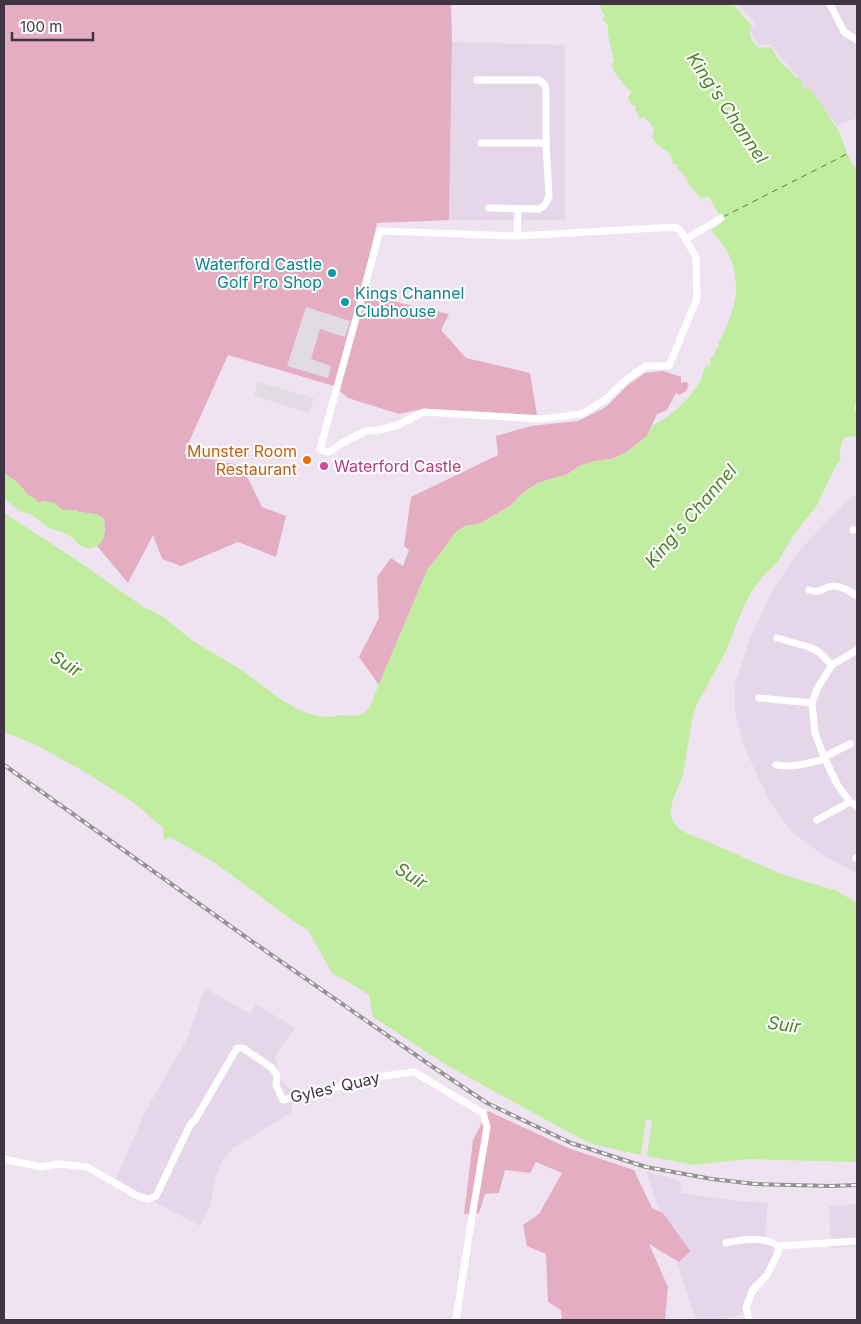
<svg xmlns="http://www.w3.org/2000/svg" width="861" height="1324" font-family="Inter,sans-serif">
<rect width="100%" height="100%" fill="#efe3f1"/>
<g fill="#e6d6e9">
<polygon points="738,4 857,4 857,118 837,125 771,45 758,44 749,29 756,24"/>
<polygon points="452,42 565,45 565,220 449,220"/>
<polygon points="857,495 857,873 824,856 792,832 770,802 744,747 735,712 735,685 750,638 775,586 800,550 851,497"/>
<polygon points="205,988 250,1014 256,1004 295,1028 275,1056 282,1082 294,1091 291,1113 233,1148 221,1163 215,1179 211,1205 200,1226 115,1181 145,1112 188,1037"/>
<polygon points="646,1171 680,1181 681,1193 740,1201 768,1203 765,1237 781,1242 780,1255 754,1293 750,1302 750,1312 720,1320 696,1320"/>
<polygon points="857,1204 857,1246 831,1248 829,1206"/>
</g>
<g fill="#e5adc2">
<path d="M4,4H451L452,42L449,220L377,223L361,291L365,295L449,314L441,330L466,358L530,373L537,415L422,409L399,414L348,398L334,386L228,355L184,453L242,466L262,507L286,516L276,557L238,542L181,566L162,559L153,535L128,583L97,546C106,538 105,530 104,519L96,514L79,512L75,510L66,511L62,510L58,506L43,501L40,503L37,502L36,499L28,495L19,484L4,473Z"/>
<polygon points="663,371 681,377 681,383 686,382 689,384 686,391 680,395 676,393 667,410 657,414 647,436 627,452 612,459 595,461 579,466 568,474 538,483 523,493 510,506 495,515 479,524 465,526 455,533 440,554 428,568 379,685 359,657 379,618 377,577 391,558 403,566 409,550 404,546 411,497 498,455 496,436 531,426 578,421 606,407 628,385 645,373"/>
<polygon points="488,1111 568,1148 634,1170 652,1208 663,1213 690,1251 679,1262 649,1244 668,1287 665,1320 562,1320 561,1310 548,1302 546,1254 527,1246 523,1225 539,1214 562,1173 536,1162 530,1173 505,1170 499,1193 485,1194 479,1213 464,1214 473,1140"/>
</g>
<g fill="#e0dce2">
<polygon points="306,307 350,321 345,337 320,329 311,359 331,366 328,378 287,366"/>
<polygon points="258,382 314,398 309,413 254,396"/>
</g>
<g fill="#c1eda0">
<path d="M600,4H733L752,26L749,31C751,38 752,43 759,48L771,47C774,52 778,60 783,65C788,69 792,71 795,77L799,78L803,82L802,87L809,88C818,99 826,111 834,124C836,127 839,130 840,134C846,146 846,159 857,169V397L854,409L857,413V436L845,437C841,444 838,451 841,459L835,467L816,507L795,533L778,561L763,576L750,594L743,608L725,653L697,704L693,715L683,775L673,800L670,812L673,821L680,830L691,835L704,840L781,874L837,891L857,903V1162L747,1159L694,1165L647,1156L652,1120L646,1119L641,1155L592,1144L570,1133L445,1064L373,1017L369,995L352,984L332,973L308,930L292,920L215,863L170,837L164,840L163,828L133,802L78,768L36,745L4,732V513L75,559L145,608C162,613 175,627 189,638C204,649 222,657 238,668C266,685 294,718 331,717C334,717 338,715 342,715C355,716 359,718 369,708L428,568L440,554L455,533L465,526L479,524L495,515L510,506L523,493L538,483L568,474L579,466L595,461L612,459L627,452L647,436L653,425L664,419L676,410L690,396L701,380L704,369L706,365L711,366V362L709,360L715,354V350L719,347L718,344C725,333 737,303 736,289C736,278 734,265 729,255C725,246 717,238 711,230L723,222L712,202L707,196L702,199C696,194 693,187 688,184C687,178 684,173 678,170L677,164H673C672,150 665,152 657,144C655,142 654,140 652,137L654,129L650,123L643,117L639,119L638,114L635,111L636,106L631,104L628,98L631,92C623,84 615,75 611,64L614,61L608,35V25L603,20L605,15L602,13Z"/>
<path d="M4,473L19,484L28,495L36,499L37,502L40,503L46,501L55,503L62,510H75L79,512L96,514L104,519C105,531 106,545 91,548C80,550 76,539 68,535C62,531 56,531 50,528C44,525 39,520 34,516C30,514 26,513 23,512C16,509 9,503 4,498Z"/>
</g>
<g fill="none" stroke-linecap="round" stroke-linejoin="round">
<polyline stroke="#4e842a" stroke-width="1" stroke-dasharray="6 5" stroke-linecap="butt" points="723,217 847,154"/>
<g stroke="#fff" stroke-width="7">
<polyline points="830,4 844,32 857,40"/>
<path d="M477,80H539L545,85L546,92V143L549,196C547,203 545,206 539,209L489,208"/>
<polyline points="481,143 546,143"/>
<polygon points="675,227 680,230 696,257 697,298 669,366 646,366 627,379 606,399 582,414 540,419 424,412 398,425 379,430 366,431 342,443 331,451 327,452 320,449 380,231 517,236"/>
<polyline points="517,236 518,209"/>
<polyline points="686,239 721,218"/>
<polyline points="853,530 857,530"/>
<path d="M809,590C823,594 822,587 833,586C841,585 851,592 857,596"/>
<polyline points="777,638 809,647 819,652 832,665"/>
<polyline points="857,650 832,665 817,689 812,703 815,733 824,757 837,784 850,802 857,806"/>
<polyline points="759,698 812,703"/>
<polyline points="824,757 850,744"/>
<path d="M776,765C794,768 808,763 825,759"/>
<polyline points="817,820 850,802"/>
<polyline points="856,858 857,858"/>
<polyline points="4,1159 41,1167 60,1164 87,1167 138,1196 148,1199 156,1196 190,1125 195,1120 237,1048 243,1048 272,1068 277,1075 276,1085 283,1100 383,1076 414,1072 483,1113 487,1127 470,1229 456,1320"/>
<path d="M726,1243C745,1239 761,1236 779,1246L777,1255L767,1275L752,1291L746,1308L749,1320"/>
<polyline points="779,1246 857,1241"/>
</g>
<defs>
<polyline id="rail" points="4,765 250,940 433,1067 487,1103 571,1143 646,1167 712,1179 755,1184 830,1186 857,1185"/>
</defs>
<use href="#rail" stroke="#939393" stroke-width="4"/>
<use href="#rail" stroke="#fff" stroke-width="2" stroke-dasharray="5.5" stroke-linecap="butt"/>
</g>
<g fill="#0f9aa8" stroke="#fff" stroke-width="2">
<circle cx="332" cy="273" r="5"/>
<circle cx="345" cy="302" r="5"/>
</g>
<circle fill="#e8710a" stroke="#fff" stroke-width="2" cx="307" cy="460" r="5"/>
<circle fill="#d1479c" stroke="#fff" stroke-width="2" cx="324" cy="466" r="5"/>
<g text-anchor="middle" stroke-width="4" stroke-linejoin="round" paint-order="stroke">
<g font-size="16" fill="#0d838f" stroke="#fff" text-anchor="end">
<text x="322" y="270">Waterford Castle<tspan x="322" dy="18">Golf Pro Shop</tspan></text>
<text x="355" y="299" text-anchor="start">Kings Channel<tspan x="355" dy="18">Clubhouse</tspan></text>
</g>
<g font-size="16" fill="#c56008" stroke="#fff" text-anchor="end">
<text x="297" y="457">Munster Room<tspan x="297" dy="18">Restaurant</tspan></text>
</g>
<g font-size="16" fill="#b23c85" stroke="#fff" text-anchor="start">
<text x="334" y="472">Waterford Castle</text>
</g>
<g font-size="16" fill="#3f3443" stroke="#fff">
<text transform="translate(335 1087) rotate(-13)" y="6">Gyles' Quay</text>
</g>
<g font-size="18" font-style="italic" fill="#4e842a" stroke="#fff">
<text transform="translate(727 108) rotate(56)" y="6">King's Channel</text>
<text transform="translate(691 516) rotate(-49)" y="6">King's Channel</text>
<text transform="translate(66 664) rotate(32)" y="6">Suir</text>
<text transform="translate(411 876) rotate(32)" y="6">Suir</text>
<text transform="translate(784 1025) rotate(8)" y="6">Suir</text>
</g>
</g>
<rect width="861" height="1324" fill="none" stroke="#3f3443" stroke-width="10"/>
<path d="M12 32v8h81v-8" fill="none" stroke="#3f3443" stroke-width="2.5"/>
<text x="20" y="32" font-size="15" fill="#3f3443" stroke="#ffffff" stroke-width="4" paint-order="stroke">100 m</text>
</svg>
